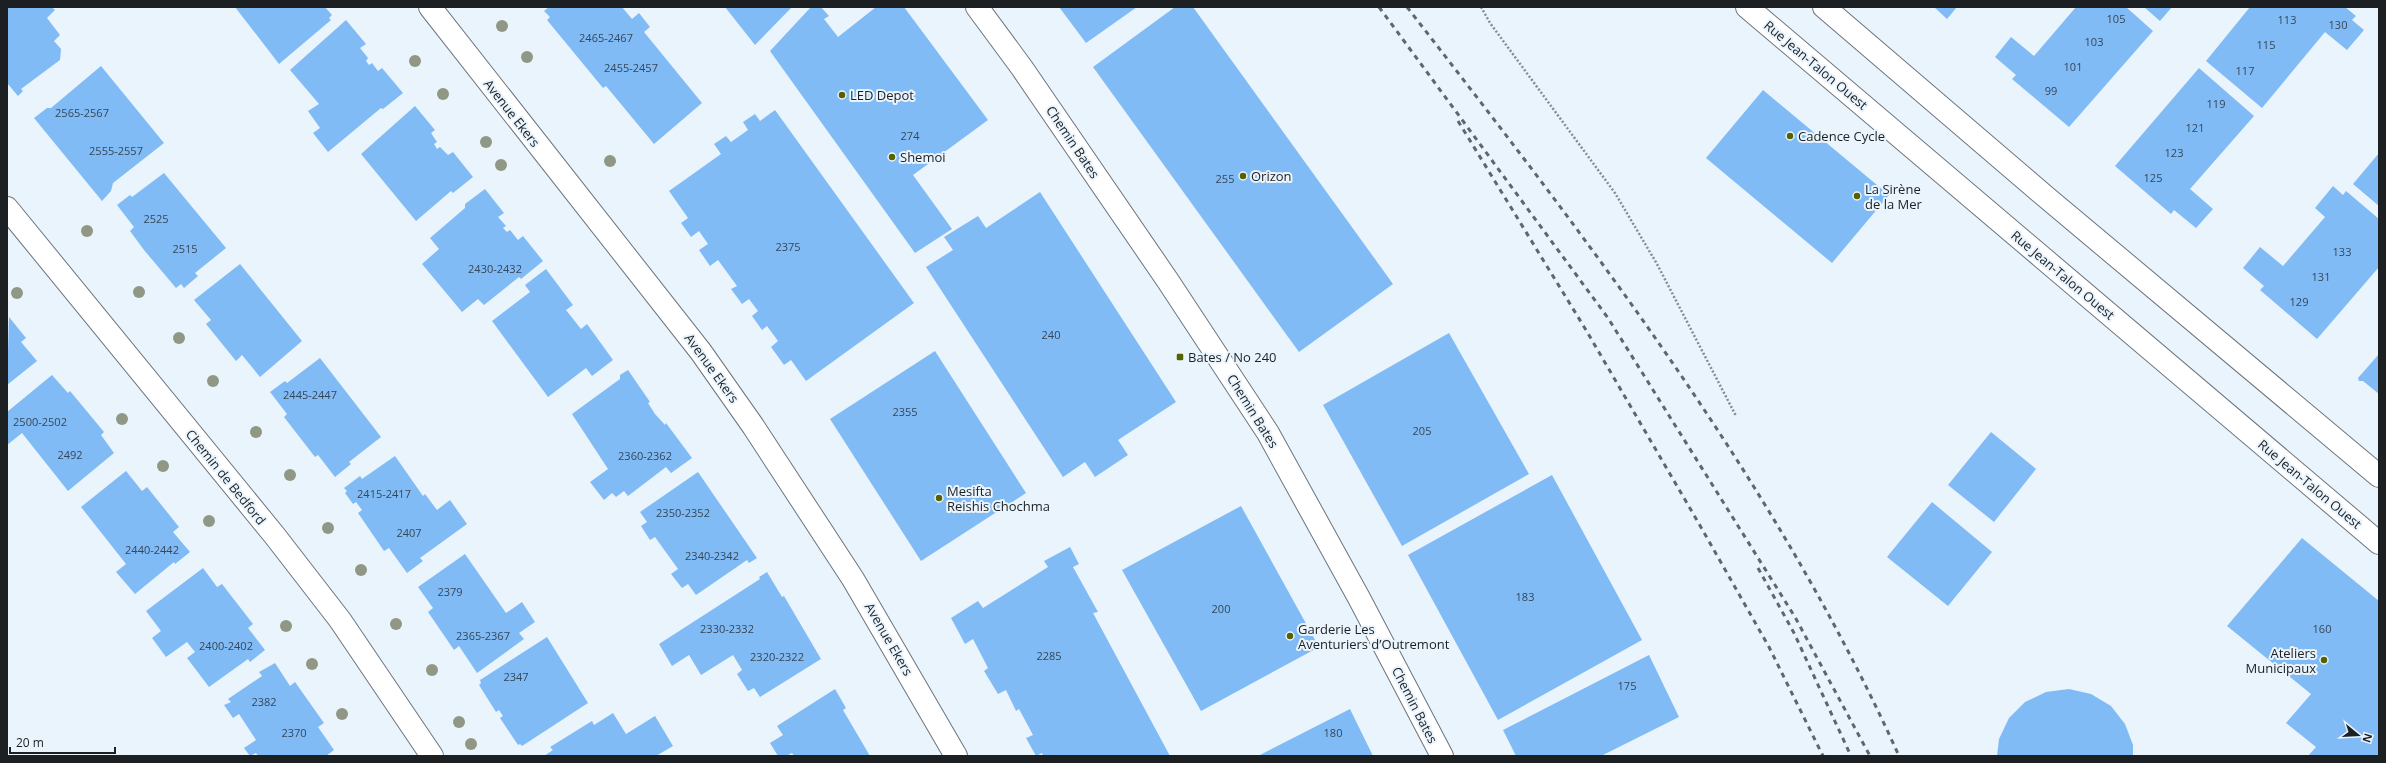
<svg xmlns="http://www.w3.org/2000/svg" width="2386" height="763" font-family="'Open Sans',sans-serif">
<rect width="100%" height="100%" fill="#eaf4fd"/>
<g fill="#81bbf6">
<polygon points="7,7 52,7 55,10 47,18 60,35 54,41 61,49 60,60 21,89 23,91 18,96 7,83"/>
<polygon points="235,7 325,7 332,15 329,18 331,20 279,64"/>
<polygon points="549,7 622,7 632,19 639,13 650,27 644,32 702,103 654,144 606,86 603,88 547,20 550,17 544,11"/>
<polygon points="725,7 792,7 755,45"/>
<polygon points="811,7 821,7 829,16 824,19 838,37 876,7 904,7 988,120 913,175 952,229 915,253 770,51"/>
<polygon points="1059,7 1137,7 1086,43"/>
<polygon points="1175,7 1193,7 1393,284 1299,352 1093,67"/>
<polygon points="1934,7 1957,7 1947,19"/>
<polygon points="2076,7 2126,7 2153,31 2069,127 2012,79 2016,75 1995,57 2011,37 2034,56"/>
<polygon points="2144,7 2172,7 2160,21"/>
<polygon points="2250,7 2345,7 2356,16 2352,20 2364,30 2347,50 2325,32 2262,108 2206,61"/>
<polygon points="346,20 366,44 360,48 368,58 366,61 369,65 372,63 378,71 382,68 403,93 383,109 381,108 328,152 313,133 320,128 308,111 319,104 290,70"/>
<polygon points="101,66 164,143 113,183 111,191 102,201 34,118 47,108 51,108"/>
<polygon points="2199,68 2254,116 2190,189 2213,209 2196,228 2174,210 2171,214 2115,166"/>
<polygon points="1763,90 1889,195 1832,263 1706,158"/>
<polygon points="415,106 435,130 431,133 437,142 434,144 437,149 440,147 448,155 453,152 473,177 453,193 451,191 416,221 361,154"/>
<polygon points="775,110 914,303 806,381 791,360 784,365 771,347 778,341 767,326 762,330 752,316 758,311 749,299 742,304 731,289 737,286 718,260 710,266 699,250 708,244 699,231 691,237 681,223 688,218 669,191 721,154 714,144 726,136 731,142 748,130 743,122 755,114 760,121"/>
<polygon points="2379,153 2379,206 2353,184"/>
<polygon points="164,173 226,248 195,273 198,276 184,288 181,284 176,288 144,250 130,231 134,227 117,205 130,195 132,197"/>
<polygon points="2333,186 2343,195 2346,191 2379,219 2379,267 2317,339 2260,290 2264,286 2243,268 2260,247 2283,266 2325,217 2315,208"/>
<polygon points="485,189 504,213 498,217 506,226 503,228 507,232 510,230 518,240 523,236 543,261 521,279 519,277 484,305 478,299 462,312 422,264 439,249 430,238 465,208 465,204"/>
<polygon points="1040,192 1176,402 1118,440 1128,455 1095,477 1085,462 1063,477 926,267 953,250 944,237 978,216 986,228"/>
<polygon points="240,264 302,341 260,377 242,355 236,361 206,324 211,320 194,300"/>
<polygon points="546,269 573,305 566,310 581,329 587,324 613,360 592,376 586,368 548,397 492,321 530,292 525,285"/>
<polygon points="9,317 26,338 21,342 37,361 7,385"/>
<polygon points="1449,333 1529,474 1402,546 1323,405"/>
<polygon points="935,351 1026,493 921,561 830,419"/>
<polygon points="2379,354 2379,394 2363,381 2359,381 2358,378"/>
<polygon points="320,358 381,437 349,462 351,464 335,477 318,455 315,457 284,417 287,414 270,392 285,381 287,383"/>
<polygon points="628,370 650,402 648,403 655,414 665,425 666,423 692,458 671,473 666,467 628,496 624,491 616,497 612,493 604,500 590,482 608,469 572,414 620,379 620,375"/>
<polygon points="52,375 68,393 70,391 104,432 101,435 114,453 68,491 22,433 7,445 7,412"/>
<polygon points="1991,432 2036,469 1994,522 1948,485"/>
<polygon points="395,456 423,496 425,494 437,510 450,500 467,524 420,558 423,561 407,573 389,548 384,551 358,513 362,510 356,502 353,504 345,493 347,491 344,488 360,476 362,479"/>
<polygon points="126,471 142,491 147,487 179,527 173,532 190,552 175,564 174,562 135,594 116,572 126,564 81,507"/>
<polygon points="698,472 757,558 749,563 747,560 696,595 688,584 682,588 671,574 678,569 655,537 650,540 641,526 647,522 640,512"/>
<polygon points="1552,475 1642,640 1498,720 1408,555"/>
<polygon points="1932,502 1992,552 1948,606 1887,557"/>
<polygon points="1241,506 1319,647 1201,711 1122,570"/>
<polygon points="2302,538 2379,601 2379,756 2308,756 2316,747 2286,723 2311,694 2227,626"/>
<polygon points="1070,547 1079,564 1073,567 1098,612 1093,613 1170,756 1043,756 1042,753 1036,756 1026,738 1033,735 1019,709 1016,711 1006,690 998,694 984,671 988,668 973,639 965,644 951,618 978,601 983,608 1048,567 1044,561"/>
<polygon points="465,554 506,613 522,602 535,622 519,633 524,639 477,673 459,646 454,650 428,612 433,608 418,587"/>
<polygon points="203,568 217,587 222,584 253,624 248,628 265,650 250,662 248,659 209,687 187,658 195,652 187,642 166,657 152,638 161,631 146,611"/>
<polygon points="767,572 782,597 784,596 821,659 760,697 754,688 748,691 737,674 742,670 733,655 701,675 689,655 672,666 659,644 760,579 759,577"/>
<polygon points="547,637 588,703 522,746 520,744 518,745 500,718 503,716 499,710 496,712 479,685 481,683 480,680"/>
<polygon points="1649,655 1679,717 1601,756 1516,756 1503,730"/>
<polygon points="275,663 290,686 295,682 324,723 318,727 334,750 326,756 258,756 256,753 250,756 244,748 256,740 239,714 233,718 224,705 231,702 228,699 262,676 259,672"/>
<polygon points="835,689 846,708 843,710 870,756 794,756 792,753 786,756 778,756 770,743 783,735 777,726"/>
<polygon points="2069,689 2091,694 2111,706 2125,724 2133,745 2133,756 1997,756 1999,739 2009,718 2025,702 2046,692"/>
<polygon points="1350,709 1373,756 1258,756"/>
<polygon points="613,713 626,734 655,716 673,746 656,756 544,756 553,750 550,747 592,721 594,725"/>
</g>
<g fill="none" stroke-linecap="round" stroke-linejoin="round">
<defs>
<g id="minor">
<polyline points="430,7 701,352 753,426 853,579 956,756"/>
<polyline points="7,208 275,536 340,620 432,756"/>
</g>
<polyline id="tertiary" points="977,7 1022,68 1168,281 1268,433 1359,598 1442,756"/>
<g id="secondary">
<polyline points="1747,7 2379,543"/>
<polyline points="1824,7 2046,197 2379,476"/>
</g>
</defs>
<use href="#minor" stroke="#6c747d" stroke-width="24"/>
<use href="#tertiary" stroke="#6c747d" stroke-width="24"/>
<use href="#secondary" stroke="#6c747d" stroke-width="24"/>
<polyline stroke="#858c92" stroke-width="2.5" stroke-dasharray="2 2" stroke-linecap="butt" points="1481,7 1490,23 1615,193 1657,264 1736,416"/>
<use href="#minor" stroke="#fff" stroke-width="22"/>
<use href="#tertiary" stroke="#fff" stroke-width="22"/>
<use href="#secondary" stroke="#fff" stroke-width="22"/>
<g stroke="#60666b" stroke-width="3" stroke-dasharray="5 5" stroke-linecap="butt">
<polyline points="1379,7 1608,318 1795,617 1870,756"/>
<path d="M1407,7C1591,244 1775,481 1899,756"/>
<polyline points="1458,121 1586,330 1698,522 1769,647 1823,756"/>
<polyline points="1758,568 1794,633 1851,756"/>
</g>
</g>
<g fill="#909885">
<circle cx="502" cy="26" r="6"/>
<circle cx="527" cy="57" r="6"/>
<circle cx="415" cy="61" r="6"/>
<circle cx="443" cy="94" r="6"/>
<circle cx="486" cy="142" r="6"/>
<circle cx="610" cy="161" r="6"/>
<circle cx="501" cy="165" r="6"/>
<circle cx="87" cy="231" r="6"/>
<circle cx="139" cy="292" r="6"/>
<circle cx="17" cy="293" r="6"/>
<circle cx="179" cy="338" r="6"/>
<circle cx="213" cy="381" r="6"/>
<circle cx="122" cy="419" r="6"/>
<circle cx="256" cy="432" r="6"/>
<circle cx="163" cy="466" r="6"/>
<circle cx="290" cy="475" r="6"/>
<circle cx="209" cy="521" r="6"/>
<circle cx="328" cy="528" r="6"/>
<circle cx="361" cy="570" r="6"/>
<circle cx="396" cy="624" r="6"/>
<circle cx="286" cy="626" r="6"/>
<circle cx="312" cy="664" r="6"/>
<circle cx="432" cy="670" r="6"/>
<circle cx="342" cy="714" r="6"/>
<circle cx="459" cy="722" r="6"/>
<circle cx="471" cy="744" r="6"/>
</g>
<g fill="#566100" stroke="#eaf4fd" stroke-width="1.5">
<circle cx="842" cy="95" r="4"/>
<circle cx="1790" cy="136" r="4"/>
<circle cx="892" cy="157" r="4"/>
<circle cx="1243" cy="176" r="4"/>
<circle cx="1857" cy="196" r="4"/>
<rect x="1176" y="353" width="8" height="8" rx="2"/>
<circle cx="939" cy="498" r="4"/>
<circle cx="1290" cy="636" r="4"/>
<circle cx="2324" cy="660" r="4"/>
</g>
<g text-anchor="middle" stroke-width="4" stroke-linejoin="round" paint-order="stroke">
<g font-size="11" fill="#354758">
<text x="2116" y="23">105</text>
<text x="2287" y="24">113</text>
<text x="2338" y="29">130</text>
<text x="606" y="42">2465-2467</text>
<text x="2094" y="46">103</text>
<text x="2266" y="49">115</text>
<text x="2073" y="71">101</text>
<text x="631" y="72">2455-2457</text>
<text x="2245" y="75">117</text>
<text x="2051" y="95">99</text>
<text x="2216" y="108">119</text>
<text x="82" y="117">2565-2567</text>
<text x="2195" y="132">121</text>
<text x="910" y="140">274</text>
<text x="116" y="155">2555-2557</text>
<text x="2174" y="157">123</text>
<text x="2153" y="182">125</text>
<text x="1225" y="183">255</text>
<text x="156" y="223">2525</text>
<text x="788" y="251">2375</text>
<text x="185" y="253">2515</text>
<text x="2342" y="256">133</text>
<text x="495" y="273">2430-2432</text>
<text x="2321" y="281">131</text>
<text x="2299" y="306">129</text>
<text x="1051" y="339">240</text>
<text x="310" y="399">2445-2447</text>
<text x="905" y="416">2355</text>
<text x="40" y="426">2500-2502</text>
<text x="1422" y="435">205</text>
<text x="70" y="459">2492</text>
<text x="645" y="460">2360-2362</text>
<text x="384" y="498">2415-2417</text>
<text x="683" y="517">2350-2352</text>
<text x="409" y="537">2407</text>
<text x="152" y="554">2440-2442</text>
<text x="712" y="560">2340-2342</text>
<text x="450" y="596">2379</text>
<text x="1525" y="601">183</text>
<text x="1221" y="613">200</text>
<text x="727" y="633">2330-2332</text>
<text x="2322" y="633">160</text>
<text x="483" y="640">2365-2367</text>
<text x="226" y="650">2400-2402</text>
<text x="1049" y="660">2285</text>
<text x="777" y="661">2320-2322</text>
<text x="516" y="681">2347</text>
<text x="1627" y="690">175</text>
<text x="264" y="706">2382</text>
<text x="294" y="737">2370</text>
<text x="1333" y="737">180</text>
</g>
<g font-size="13" fill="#1c2023" stroke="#eaf4fd">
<text transform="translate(1816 65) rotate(40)" y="5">Rue Jean-Talon Ouest</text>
<text transform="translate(512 113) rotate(52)" y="5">Avenue Ekers</text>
<text transform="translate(1073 142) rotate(56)" y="5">Chemin Bates</text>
<text transform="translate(2063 275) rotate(40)" y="5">Rue Jean-Talon Ouest</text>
<text transform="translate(712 368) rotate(54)" y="5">Avenue Ekers</text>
<text transform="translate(1253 411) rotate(58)" y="5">Chemin Bates</text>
<text transform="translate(226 477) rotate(51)" y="5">Chemin de Bedford</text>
<text transform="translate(2310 484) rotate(40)" y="5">Rue Jean-Talon Ouest</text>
<text transform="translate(889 639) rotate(60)" y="5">Avenue Ekers</text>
<text transform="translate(1415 705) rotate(63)" y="5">Chemin Bates</text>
</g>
<g font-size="13" fill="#1c2023" stroke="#eaf4fd" text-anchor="start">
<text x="850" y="100">LED Depot</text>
<text x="1798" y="141">Cadence Cycle</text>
<text x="900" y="162">Shemoi</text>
<text x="1251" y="181">Orizon</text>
<text x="1865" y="194">La Sirène<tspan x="1865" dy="15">de la Mer</tspan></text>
<text x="1188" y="362">Bates / No 240</text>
<text x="947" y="496">Mesifta<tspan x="947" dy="15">Reishis Chochma</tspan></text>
<text x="1298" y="634">Garderie Les<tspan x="1298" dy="15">Aventuriers d’Outremont</tspan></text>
<text x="2316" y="658" text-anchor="end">Ateliers<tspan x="2316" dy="15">Municipaux</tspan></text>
</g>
</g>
<rect width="2386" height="763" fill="none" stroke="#1c2023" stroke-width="16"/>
<g transform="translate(2358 735) rotate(108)" stroke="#eaf4fd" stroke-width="3" paint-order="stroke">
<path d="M0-3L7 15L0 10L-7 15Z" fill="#1c2023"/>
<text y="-6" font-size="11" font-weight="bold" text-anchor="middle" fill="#1c2023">N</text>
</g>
<path d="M10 747v6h105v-6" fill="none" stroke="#1c2023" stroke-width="2"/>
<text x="16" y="747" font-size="12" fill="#1c2023" stroke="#eaf4fd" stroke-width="3" paint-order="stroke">20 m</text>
</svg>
